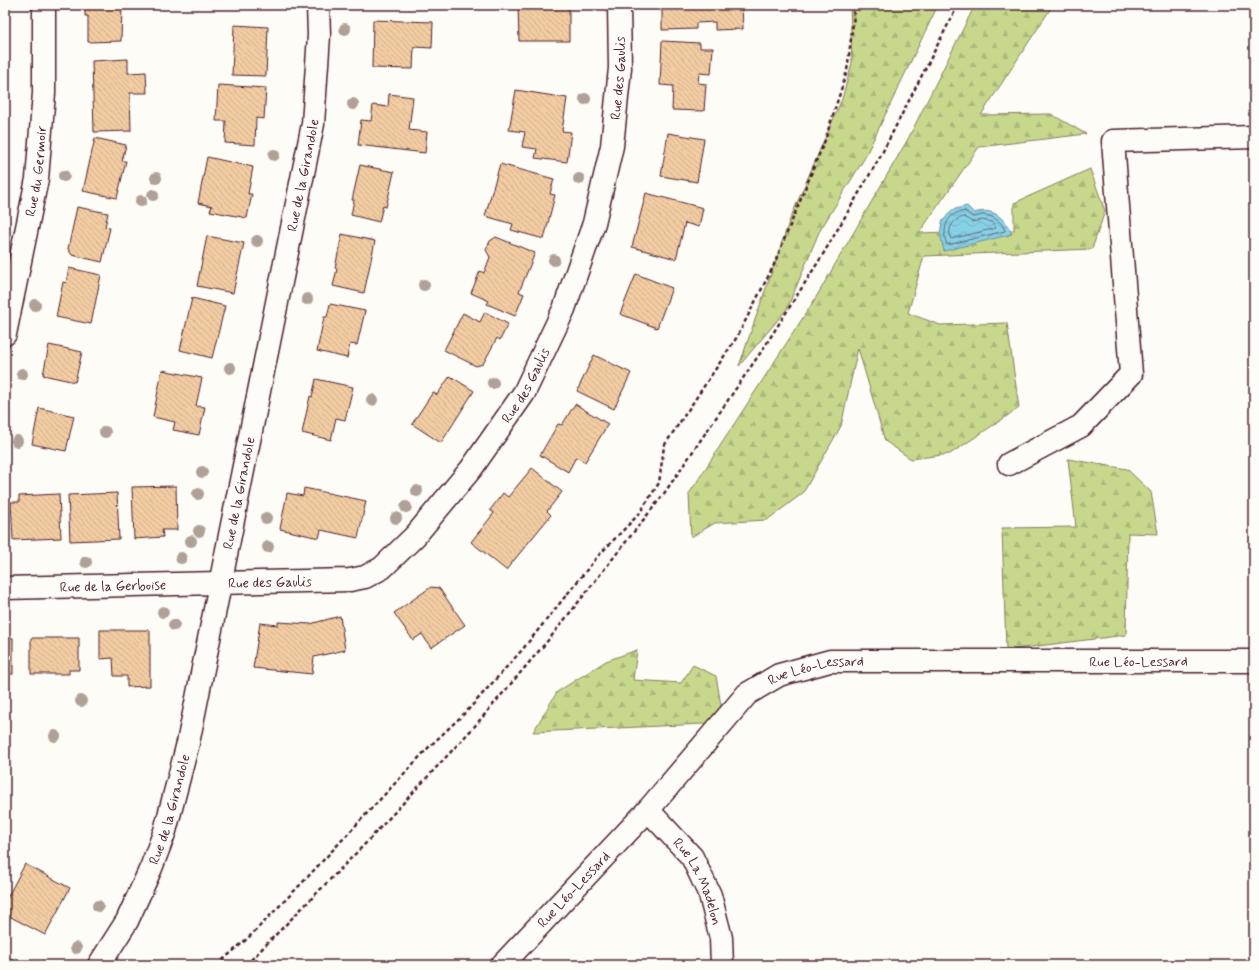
<svg xmlns="http://www.w3.org/2000/svg" width="1259" height="970" font-family="Mynerve,sans-serif">
<defs>
<pattern id="forest-firs" width="22" height="20" patternUnits="userSpaceOnUse"><rect width="22" height="20" fill="#c7d88d"/><path d="M5 1l3.5 6h-7zM16 11l3.5 6h-7z" fill="#acb97a"/></pattern>
<pattern id="water-waves" width="16" height="10" patternUnits="userSpaceOnUse"><rect width="16" height="10" fill="#87d1e7"/><path d="M0 5q4-4 8 0t8 0" fill="none" stroke="#76b3c6"/></pattern>
<pattern id="building-back-hatch" width="6" height="6" patternUnits="userSpaceOnUse"><rect width="6" height="6" fill="#f2cca2"/><path d="M-1 5l2 2M0 0l6 6M5-1l2 2" fill="none" stroke="#d1af8c"/></pattern>
</defs>
<rect width="100%" height="100%" fill="#fdfcf7"/>
<filter id="ink" filterUnits="userSpaceOnUse"><feTurbulence type="fractalNoise" baseFrequency=".025" numOctaves="2"/><feDisplacementMap in="SourceGraphic" scale="8" xChannelSelector="R" yChannelSelector="G"/><feConvolveMatrix kernelMatrix="1 2 1 2 8 2 1 2 1" color-interpolation-filters="sRGB"/></filter>
<g filter="url(#ink)">
<g fill="url(#forest-firs)" stroke="#887c5c">
<polygon points="850,5 938,5 864,159 819,232 787,309 739,366 790,219 842,99 852,63"/>
<polygon points="975,5 1053,5 981,115 1051,114 1086,134 979,147 919,233 1014,230 1014,203 1090,169 1105,211 1092,249 924,256 908,313 940,325 1007,323 1019,408 950,454 911,459 885,441 858,348 841,426 803,493 767,520 715,523 691,537 689,494 815,299 908,139"/>
<polygon points="1068,459 1127,469 1151,492 1158,534 1128,533 1126,635 1006,650 1002,528 1076,527"/>
<polygon points="637,650 633,680 681,683 693,665 716,676 724,723 533,732 557,692 606,661"/>
</g>
<path fill="url(#water-waves)" stroke="#6f8a9c" d="M967,206L974,213C993,207 1004,217 1012,234L944,251L940,234L942,222L952,210Z"/>
<g fill="none" stroke-linecap="round" stroke-linejoin="round">
<g stroke="#626676" stroke-width="1">
<path d="M965,211L973,217C977,217 980,215 983,215C992,215 1003,222 1005,231L947,245C943,236 944,219 955,214C958,212 962,212 965,211Z"/>
<path d="M964,217L972,222L982,220L992,222L996,228L951,239C947,228 953,219 964,217Z"/>
</g>
</g>
<g fill="url(#building-back-hatch)" stroke="#4a1f2b">
<polygon points="85,5 122,5 121,41 88,42 88,16 85,16"/>
<polygon points="518,5 569,5 569,41 519,41"/>
<polygon points="662,5 742,5 743,29 715,30 715,22 696,23 696,29 662,30"/>
<polygon points="373,20 433,22 432,48 414,47 413,69 372,68"/>
<polygon points="234,25 268,27 266,76 232,75"/>
<polygon points="662,41 700,43 700,48 713,48 711,74 699,73 698,83 706,84 704,111 672,110 673,86 660,85"/>
<polygon points="128,59 128,73 146,72 147,93 130,93 131,131 94,132 92,61"/>
<polygon points="218,85 266,88 264,119 256,118 255,145 225,143 226,121 216,121"/>
<polygon points="516,90 567,98 562,131 571,132 567,162 535,158 537,149 522,147 525,132 509,130"/>
<polygon points="389,94 413,97 409,130 427,132 425,153 358,145 361,120 371,121 373,105 388,107"/>
<polygon points="668,133 704,139 697,182 661,176"/>
<polygon points="95,138 126,145 122,161 126,161 117,198 83,191"/>
<polygon points="207,157 253,167 248,194 252,194 247,218 210,211 212,206 198,203"/>
<polygon points="500,164 554,179 550,194 555,195 544,239 511,230 513,224 485,216"/>
<polygon points="360,165 394,172 386,207 383,206 379,222 351,215 354,200 352,200"/>
<polygon points="646,193 703,208 699,227 685,223 676,259 632,247"/>
<polygon points="77,207 108,213 105,227 110,228 102,262 72,255 68,249"/>
<polygon points="342,234 375,241 364,293 333,286 337,269 335,268"/>
<polygon points="207,236 244,243 233,293 197,286"/>
<polygon points="496,237 535,253 519,292 524,294 515,316 487,304 489,301 471,293 480,271 484,273 490,257 486,250 490,241"/>
<polygon points="69,268 101,275 91,324 56,317 63,282 66,283"/>
<polygon points="636,274 672,288 657,328 620,314"/>
<polygon points="192,298 225,306 212,358 180,350"/>
<polygon points="330,304 365,311 357,345 350,344 347,358 317,351 324,317 327,317"/>
<polygon points="485,312 508,324 500,340 497,338 483,364 476,366 444,350 463,313 480,322"/>
<polygon points="49,345 82,352 75,382 43,375"/>
<polygon points="594,355 631,373 614,409 577,391"/>
<polygon points="162,370 202,378 196,406 205,407 199,435 173,430 175,422 153,417"/>
<polygon points="450,376 474,391 441,443 412,424 433,392 437,395"/>
<polygon points="316,379 353,387 345,420 336,418 331,440 302,433 310,396 312,397"/>
<polygon points="575,404 608,424 585,462 576,457 568,472 540,455 558,424 562,425"/>
<polygon points="39,408 74,416 66,451 32,444"/>
<polygon points="532,468 562,492 547,511 551,515 506,570 471,542 494,513 490,510 503,493 508,497"/>
<polygon points="176,486 177,530 162,530 163,537 134,539 132,487"/>
<polygon points="304,488 366,501 358,538 321,530 319,538 280,529 287,493 303,496"/>
<polygon points="117,493 119,539 70,541 68,495"/>
<polygon points="59,494 61,538 13,540 11,502 19,502 19,496"/>
<polygon points="431,587 439,588 465,625 431,648 422,634 413,640 394,613"/>
<polygon points="340,616 345,650 314,657 312,674 253,668 260,623 278,625 278,622 310,624"/>
<polygon points="100,630 150,630 150,686 127,687 127,676 114,676 113,658 100,659"/>
<rect x="5" y="638" width="8" height="36"/>
<polygon points="31,638 79,638 79,670 69,670 69,674 31,674"/>
<polygon points="25,864 70,888 45,935 5,914 5,902"/>
<polygon points="5,954 18,965 5,965"/>
</g>
<g fill="none" stroke-linecap="round" stroke-linejoin="round">
<defs>
<g id="minor">
<path id="s1" d="M5,334L37,179L44,93V5"/>
<polyline points="1009,464 1081,426 1131,374 1113,141 1254,137"/>
<path id="s2" d="M5,588L350,580L365,577L382,568L415,536L471,469L524,393L564,309L594,223L612,146L620,68L619,5"/>
<path id="s3" d="M648,810L692,857L710,895L721,938L722,965"/>
<path id="s4" d="M99,965L127,921L151,868L165,831L188,743L313,124L319,35L318,5"/>
<path id="s5" d="M502,965L648,810L747,694L779,675L830,661H1254"/>
</g>
</defs>
<use href="#minor" stroke="#4a1f2b" stroke-width="25"/>
<g stroke="#4a1f2b" stroke-width="2.5" stroke-dasharray="4 3" stroke-linecap="butt">
<polyline points="217,965 248,938 302,883 428,748 468,710 522,650 598,556 639,514 659,483 664,446 737,337 773,267 825,140 847,71 854,15 852,5"/>
<polyline points="246,965 365,844 474,727 550,638 663,495 763,349 822,256 880,157 958,5"/>
</g>
<use href="#minor" stroke="#fdfcf7" stroke-width="22"/>
</g>
<g fill="#afa197">
<circle cx="345" cy="29" r="6"/>
<circle cx="585" cy="99" r="6"/>
<circle cx="353" cy="104" r="6"/>
<circle cx="274" cy="155" r="6"/>
<circle cx="64" cy="176" r="6"/>
<circle cx="156" cy="178" r="6"/>
<circle cx="579" cy="179" r="6"/>
<circle cx="153" cy="195" r="6"/>
<circle cx="141" cy="201" r="6"/>
<circle cx="257" cy="241" r="6"/>
<circle cx="554" cy="260" r="6"/>
<circle cx="424" cy="285" r="6"/>
<circle cx="307" cy="299" r="6"/>
<circle cx="35" cy="305" r="6"/>
<circle cx="230" cy="368" r="6"/>
<circle cx="22" cy="374" r="6"/>
<circle cx="493" cy="383" r="6"/>
<circle cx="372" cy="400" r="6"/>
<circle cx="105" cy="432" r="6"/>
<circle cx="17" cy="441" r="6"/>
<circle cx="202" cy="472" r="6"/>
<circle cx="417" cy="491" r="6"/>
<circle cx="198" cy="494" r="6"/>
<circle cx="406" cy="507" r="6"/>
<circle cx="266" cy="518" r="6"/>
<circle cx="396" cy="518" r="6"/>
<circle cx="199" cy="531" r="6"/>
<circle cx="191" cy="541" r="6"/>
<circle cx="268" cy="547" r="6"/>
<circle cx="181" cy="558" r="6"/>
<circle cx="86" cy="562" r="6"/>
<circle cx="163" cy="612" r="6"/>
<circle cx="174" cy="625" r="6"/>
<circle cx="81" cy="701" r="6"/>
<circle cx="55" cy="736" r="6"/>
<circle cx="98" cy="906" r="6"/>
<circle cx="76" cy="948" r="6"/>
</g>
</g>
<g text-anchor="middle" stroke-width="4" stroke-linejoin="round" paint-order="stroke">
<g font-size="14" fill="#4a1f2b" stroke="#fdfcf7">
<text dy="5" stroke="none"><textPath href="#s2" startOffset="937">Rue des Gaulis</textPath></text>
<text dy="5" stroke="none"><textPath href="#s1" startOffset="166">Rue du Germoir</textPath></text>
<text dy="5" stroke="none"><textPath href="#s4" startOffset="820">Rue de la Girandole</textPath></text>
<text dy="5" stroke="none"><textPath href="#s2" startOffset="613">Rue des Gaulis</textPath></text>
<text dy="5" stroke="none"><textPath href="#s4" startOffset="496">Rue de la Girandole</textPath></text>
<text dy="5" stroke="none"><textPath href="#s2" startOffset="265">Rue des Gaulis</textPath></text>
<text dy="5" stroke="none"><textPath href="#s2" startOffset="108">Rue de la Gerboise</textPath></text>
<text dy="5" stroke="none"><textPath href="#s5" startOffset="764">Rue Léo-Lessard</textPath></text>
<text dy="5" stroke="none"><textPath href="#s5" startOffset="440">Rue Léo-Lessard</textPath></text>
<text dy="5" stroke="none"><textPath href="#s4" startOffset="172">Rue de la Girandole</textPath></text>
<text dy="5" stroke="none"><textPath href="#s3" startOffset="89">Rue La Madelon</textPath></text>
<text dy="5" stroke="none"><textPath href="#s5" startOffset="104">Rue Léo-Lessard</textPath></text>
</g>
</g>
<rect width="1259" height="970" fill="none" stroke="#fdfcf7" stroke-width="20"/>
<rect x="10" y="10" width="1239" height="950" fill="none" stroke="#4a1f2b" stroke-width="1.5" filter="url(#ink)"/>
</svg>
